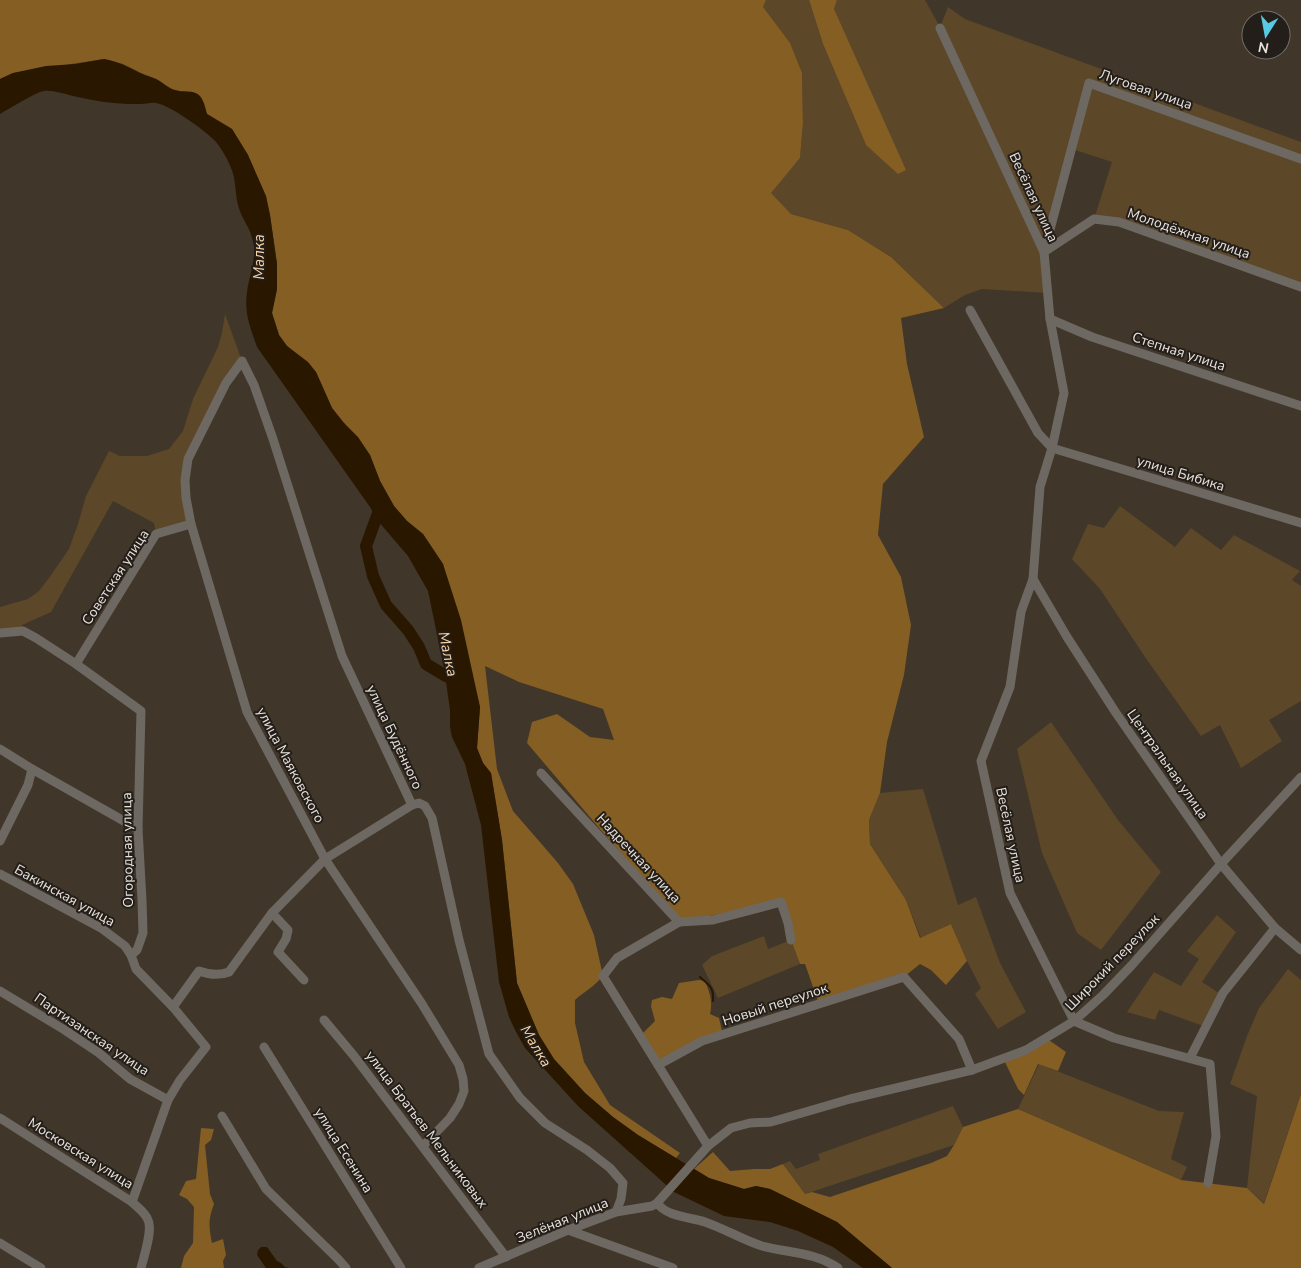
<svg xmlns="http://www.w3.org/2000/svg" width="1301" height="1268" font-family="'Nunito Sans',sans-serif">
<rect width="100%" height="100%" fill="#40362a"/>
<g fill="#5c4728">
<polygon points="766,0 809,0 823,44 866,145 834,9 837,0 925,0 940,27 948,7 965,19 1301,142 1301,287 1119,222 1094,219 1112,162 1072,149 1044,252 1048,293 982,289 965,295 944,308 891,257 848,230 791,214 770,193 800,158 803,123 802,73 762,8"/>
<polygon points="225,314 242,361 188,459 191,524 156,534 154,523 113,501 51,612 22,625 23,631 0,633 0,607 28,599 39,591 49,578 69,549 78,524 86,496 109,451 120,456 147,456 169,449 183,431 193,399 218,347 222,333"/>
<polygon points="1120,506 1175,547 1191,528 1221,550 1234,535 1300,571 1292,580 1301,586 1301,701 1269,720 1282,741 1241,768 1220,725 1201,736 1145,657 1100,589 1072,559 1088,524 1104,528"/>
<polygon points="1051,722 1118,820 1161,872 1101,950 1077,933 1042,853 1017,749"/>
<polygon points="923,789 958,905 976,897 1000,963 1026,1012 998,1029 975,994 981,988 967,961 951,924 921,938 906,900 870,844 869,820 880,793"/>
<polygon points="1217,915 1236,932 1202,982 1219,993 1206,1027 1159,1010 1155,1020 1127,1012 1154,972 1181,986 1199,959 1187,951"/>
<polygon points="764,936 768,949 791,940 800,964 718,998 702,965 712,956"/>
<polygon points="1288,969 1301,980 1301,1094 1264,1203 1247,1188 1257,1096 1230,1084 1247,1036 1259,1008"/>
<polygon points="1039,1064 1159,1111 1184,1112 1171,1159 1187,1167 1181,1180 1018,1109"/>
<polygon points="953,1106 963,1127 954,1145 805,1194 783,1164 790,1161 796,1169 820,1160 818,1154"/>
</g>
<g fill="#845e23">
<path d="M0,0H766L763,7L790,43L802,73L803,123L800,158L771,193L791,214L848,230L891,257L944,308L901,318L907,364L924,437L883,484L878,535L901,577L911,625L904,675L887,742L880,793L869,820L870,844L906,900L920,938L951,924L967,961L946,985L931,970L920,964L904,977L819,1004L805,964H800L791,940L781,902L679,922L527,743L532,722L557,714L590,737L614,740L603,709L519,682L485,666L497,769L513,811L558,863L573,884L594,935L603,976C595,986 584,992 575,1000V1023L584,1062L610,1105L680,1153L676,1158L638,1135L613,1117L585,1093L554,1059L539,1035L517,983L502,840L491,773L483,763L477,748L480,707L443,564L423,534L407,521L394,506L380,481L370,455L332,408L316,372L287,346L279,335L272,313L277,289V264L270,215L266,197L248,155L232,129L207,114L204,103L193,92H183L172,89L156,79L141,73L123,64L104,59L13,73L0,79Z"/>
<polygon points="809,0 837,0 834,9 906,170 898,174 866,145 823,44"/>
<path d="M699,980L705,981C710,993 713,1002 710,1014L719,1018L723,1035L658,1065L640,1036L655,1021L651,1006L652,1000L662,997L672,999L679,983Z"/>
<polygon points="1046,1038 1066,1052 1058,1071 1038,1064 1024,1095 1018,1089 1003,1058"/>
<polygon points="1301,1094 1301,1268 892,1268 837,1222 770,1189 756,1186 744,1189 709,1178 694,1169 713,1152 730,1171 754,1169 770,1169 783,1164 805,1194 812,1192 830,1197 931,1163 947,1156 954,1145 963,1127 1018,1109 1181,1180 1247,1188 1264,1204"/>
<path d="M201,1128L214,1129L211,1140L205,1145L210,1194L214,1204C208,1220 209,1226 212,1243L223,1239L226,1255L223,1261L224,1268H181L184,1256L193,1243L194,1207L187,1199L179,1195L186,1181L196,1179Z"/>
</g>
<g fill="#2a1700">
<path d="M104,59C117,61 128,67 140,73C146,76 152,77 158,80C163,83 168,88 174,90C183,93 193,89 200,96C204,101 205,108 207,114L232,129L248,155L266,196L270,215L277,264V289L272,313L279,335L287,346L308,362L316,372L332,408L343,422L358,437L370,455L380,481L394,506L407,521L423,534L443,564L461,620L480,707L477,748L483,763L491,773L502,840L517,983L539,1035L554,1059L585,1093L613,1117L638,1135L709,1178L744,1189L756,1186L770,1189L837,1222L892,1268H863L833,1247L798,1231L770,1222L724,1216L674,1192L578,1106L525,1048L515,1030L509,1017L499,982L481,825L465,764L452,737L450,727V710L444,668L428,591L408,556L378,521L370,507L257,347C250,327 244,313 247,292C249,277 255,263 254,247C252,228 242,221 238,205C235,193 236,179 231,168C228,160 222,149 216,142C206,131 170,105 156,103C151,102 146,104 141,104C132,104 123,104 114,103C101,102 87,99 73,96C64,94 53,90 44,91C36,92 9,109 0,114V79L13,73L46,66L76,64Z"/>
<polygon points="261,1247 267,1247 277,1261 281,1263 285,1267 289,1268 266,1268 257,1255 258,1250"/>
</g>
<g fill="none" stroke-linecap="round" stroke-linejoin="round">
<path stroke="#2a1700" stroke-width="2" d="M700,977C709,985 714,987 713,1001"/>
<polyline stroke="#2a1700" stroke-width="12" points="381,505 366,546 373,576 386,605 408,630 419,647 426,664 446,676 453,679"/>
<g stroke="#6d6862" stroke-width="9">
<polyline points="940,28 1044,252 1050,319 1064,393 1052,448 1301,523"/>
<polyline points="1044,252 1089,83 1301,159"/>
<polyline points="1044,252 1094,219 1119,222 1301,287"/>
<polyline points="970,310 1038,433 1052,448 1040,487 1033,579 1021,612 1010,687 981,761 1010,893 1074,1021 1114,1038 1210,1064 1216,1136 1208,1183"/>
<polyline points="1050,319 1092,337 1301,406"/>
<polyline points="1033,579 1067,637 1116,713 1221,864 1275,928 1301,950"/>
<polyline points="0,633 23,631 36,638 76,664 141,711 138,829 142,900 143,933 137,950 131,955"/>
<polyline points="76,664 156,534 191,524"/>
<polyline points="0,749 32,769 138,829"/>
<polyline points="541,773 679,922 617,958 603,976 708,1146"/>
<polyline points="0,841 28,785 32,769"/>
<polyline points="0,874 101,928 125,946 131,955 136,969 173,1007"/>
<polyline points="272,913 288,930 286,939 278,952 304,980"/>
<polyline points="679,922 713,920 781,902 788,923 791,940"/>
<polyline points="0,991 63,1029 99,1053 130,1079 168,1100"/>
<polyline points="324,1020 354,1056 506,1257"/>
<polyline points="264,1047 401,1268"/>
<polyline points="1190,1058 1223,993 1275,928"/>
<polyline points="658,1065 702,1041 904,977 959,1039 972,1070"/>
<polyline points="222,1116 266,1189 338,1259 346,1268"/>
<path d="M0,1118L132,1202C137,1207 145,1212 148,1220C153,1230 144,1256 141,1268"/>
<polyline points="423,1146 450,1118 459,1104 464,1091 463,1079 459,1065 422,1004 325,859 247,712 191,524 186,498 185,480 188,459 226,383 242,361 254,385 273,439 342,656 412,805 419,803 425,806 432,818 459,940 489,1054 520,1098 545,1123 587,1150 610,1168 623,1183 621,1199 616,1212"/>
<path d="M132,1202L168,1100L180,1080L206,1047L173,1007L199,971C210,975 219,976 229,972L272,913L325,859L412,805"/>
<path d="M657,1203C667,1217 690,1217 705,1222C725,1229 743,1240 762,1246C788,1253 815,1252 838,1268"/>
<polyline points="568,1230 673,1268"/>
<polyline points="0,1243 41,1268"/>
<polyline points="479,1268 568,1230 616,1212 652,1206 657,1203 708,1146 731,1128 750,1123 771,1122 850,1099 972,1070 1026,1050 1074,1021 1103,995 1131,966 1221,864 1301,777"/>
</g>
</g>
<g text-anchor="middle" stroke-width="4" stroke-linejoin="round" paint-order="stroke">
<g font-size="14" fill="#e9e3db" stroke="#231e19">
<text transform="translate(1146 89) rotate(19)" y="5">Луговая улица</text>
<text transform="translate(1034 197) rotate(65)" y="5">Весёлая улица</text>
<text transform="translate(1189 233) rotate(19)" y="5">Молодёжная улица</text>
<text transform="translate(1179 351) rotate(18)" y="5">Степная улица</text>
<text transform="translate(1181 473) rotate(17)" y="5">улица Бибика</text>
<text transform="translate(115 577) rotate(-57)" y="5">Советская улица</text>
<text transform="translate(395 737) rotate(65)" y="5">улица Будённого</text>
<text transform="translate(1168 764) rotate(55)" y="5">Центральная улица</text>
<text transform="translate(291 765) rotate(62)" y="5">улица Маяковского</text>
<text transform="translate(1011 835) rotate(78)" y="5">Весёлая улица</text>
<text transform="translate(127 850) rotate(-91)" y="5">Огородная улица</text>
<text transform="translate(639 858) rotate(47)" y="5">Надречная улица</text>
<text transform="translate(65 895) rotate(29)" y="5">Бакинская улица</text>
<text transform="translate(1112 962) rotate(-46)" y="5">Широкий переулок</text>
<text transform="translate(775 1004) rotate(-18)" y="5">Новый переулок</text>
<text transform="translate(92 1034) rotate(34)" y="5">Партизанская улица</text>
<text transform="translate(427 1129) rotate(53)" y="5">улица Братьев Мельниковых</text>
<text transform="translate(344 1150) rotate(58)" y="5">улица Есенина</text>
<text transform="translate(81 1153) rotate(32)" y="5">Московская улица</text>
<text transform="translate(562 1220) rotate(-22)" y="5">Зелёная улица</text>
</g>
<g font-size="15" font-style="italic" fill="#f8d5a7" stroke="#231e19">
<text transform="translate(259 257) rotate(-90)" y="5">Малка</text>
<text transform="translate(448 654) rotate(78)" y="5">Малка</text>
<text transform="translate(536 1046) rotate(59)" y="5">Малка</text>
</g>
</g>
<g transform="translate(1266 35) rotate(191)"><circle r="24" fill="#231e19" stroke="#726d67"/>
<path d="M0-4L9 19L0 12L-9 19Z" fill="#57c9e2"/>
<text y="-8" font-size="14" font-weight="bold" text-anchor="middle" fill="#e9e3db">N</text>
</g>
</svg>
